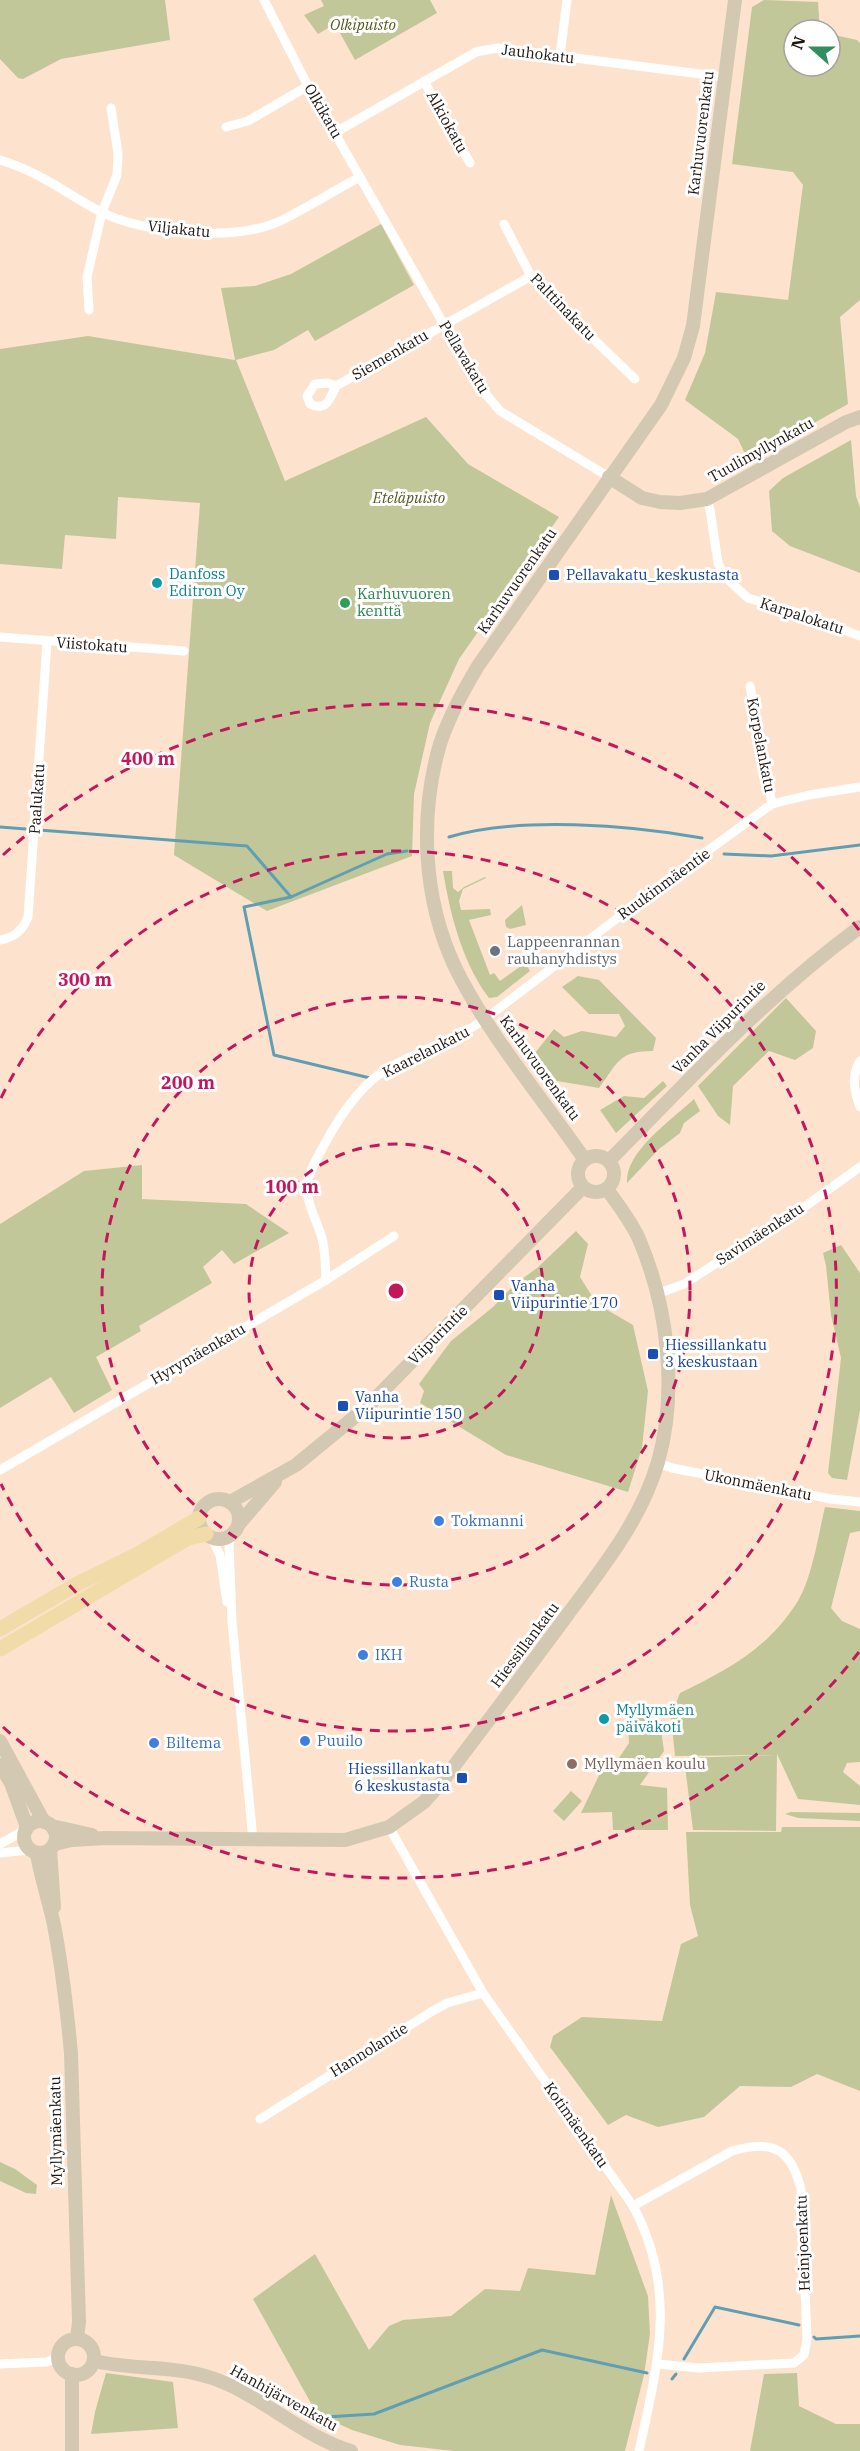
<svg xmlns="http://www.w3.org/2000/svg" width="860" height="2451" font-family="'IBM Plex Serif',serif">
<rect width="100%" height="100%" fill="#fde3cd"/>
<g fill="#c2c799">
<polygon points="0,0 165,0 170,40 61,59 23,79 18,78 0,59"/>
<polygon points="321,0 430,0 437,13 355,60 335,24 318,34 304,15 324,6"/>
<polygon points="764,0 818,2 820,30 794,30 794,66 830,66 830,34 857,40 860,43 860,300 840,317 848,404 748,460 738,439 685,400 705,353 716,292 788,300 803,185 793,172 732,164 752,7"/>
<polygon points="381,224 414,285 315,341 308,330 274,350 236,360 285,481 426,417 468,464 559,517 459,659 430,723 414,794 412,856 267,911 174,855 200,503 118,497 116,539 65,535 62,569 0,564 0,349 88,336 235,360 221,288 255,286 291,274"/>
<polygon points="851,440 856,496 860,508 860,573 790,546 772,531 769,491 783,478"/>
<path d="M443,871H452L453,888L458,892L464,887L485,877L486,878L463,889L459,901L461,910L490,909L491,915L469,920L490,975L494,973L500,981L525,963L530,971L497,997L489,998L486,994C461,958 450,913 443,871Z"/>
<polygon points="522,905 526,925 510,929 506,927 505,920"/>
<path d="M578,976L599,980L656,1038L653,1051C618,1051 618,1063 599,1088L557,1081L535,1053L554,1029L564,1037L582,1031L616,1037L625,1026L619,1014H589L562,987Z"/>
<polygon points="786,998 816,1031 813,1048 795,1060 769,1051 733,1086 730,1125 718,1116 698,1086"/>
<polygon points="663,1081 667,1086 616,1133 600,1110 624,1096 644,1098"/>
<path d="M694,1099L700,1111L684,1123L680,1133L659,1149L627,1183C625,1151 673,1119 694,1099Z"/>
<polygon points="142,1165 142,1199 246,1204 289,1233 234,1264 222,1250 203,1267 212,1283 139,1326 141,1331 96,1357 112,1390 74,1413 51,1377 0,1408 0,1224 84,1171"/>
<polygon points="576,1231 588,1244 580,1277 597,1304 633,1325 648,1391 642,1448 628,1492 506,1455 420,1403 424,1391 419,1384 451,1341 493,1307 515,1284 537,1268"/>
<polygon points="841,1245 860,1273 860,1410 847,1480 832,1478 828,1473 841,1358 831,1315 826,1266 823,1253"/>
<path d="M825,1507L860,1511V1531L850,1533L831,1608L842,1621L860,1629V1762L847,1763L843,1772L860,1786V1805L798,1799L777,1754L776,1831L693,1830L684,1758L774,1755L675,1756L671,1717L680,1693C727,1670 766,1650 796,1604C812,1580 818,1536 825,1507Z"/>
<polygon points="640,1707 659,1716 664,1751 640,1785 667,1788 668,1830 613,1830 612,1812 581,1813 603,1767 615,1764 629,1743 628,1723"/>
<polygon points="571,1791 582,1801 564,1821 553,1811"/>
<polygon points="791,1812 860,1813 860,1821 798,1818 785,1814"/>
<polygon points="782,1827 860,1827 860,2091 817,2074 791,2087 740,2086 704,2117 658,2127 626,2115 608,2125 550,2047 553,2036 582,2017 662,2021 681,1944 698,1936 690,1905 686,1832 781,1832"/>
<polygon points="0,2162 15,2169 37,2185 36,2194 26,2193 0,2181"/>
<polygon points="611,2195 648,2296 650,2334 644,2375 625,2451 454,2451 400,2445 352,2430 317,2414 253,2299 315,2254 369,2350 389,2326 403,2320 451,2316 485,2289 520,2291 528,2268 595,2275"/>
<polygon points="106,2373 173,2382 178,2428 91,2434 95,2412"/>
<polygon points="797,2373 799,2406 836,2424 860,2424 860,2451 750,2451 764,2374"/>
</g>
<g fill="none" stroke-linecap="round" stroke-linejoin="round">
<g stroke="#609fb3" stroke-width="3">
<polyline points="0,827 247,846 291,897 387,854 407,851"/>
<path d="M449,837C519,816 630,825 702,838"/>
<polyline points="724,854 771,856 860,845"/>
<polyline points="291,897 244,907 274,1055 370,1078"/>
<polyline points="814,2337 816,2339 860,2336"/>
<polyline points="684,2359 715,2307 799,2325"/>
<polyline points="672,2379 676,2374"/>
<polyline points="326,2417 374,2414 542,2350 647,2373"/>
</g>
<g stroke="#fff" stroke-width="9">
<polyline points="264,0 308,86 479,386 500,411 609,477"/>
<polyline points="560,56 567,0"/>
<polyline points="424,81 470,163"/>
<polyline points="226,127 248,121 308,86"/>
<polyline points="336,132 476,52 497,48 724,77"/>
<path d="M0,160C38,171 67,194 101,212C145,234 235,242 280,221C307,208 333,191 360,177"/>
<polyline points="504,224 531,276 551,298 635,379"/>
<polyline points="89,310 87,277 102,212 117,175 118,153 111,108"/>
<path d="M336,386L328,383L315,384L307,396L310,404C326,412 330,399 336,386L531,276"/>
<polyline points="707,499 710,510 718,563 726,578 748,598 808,616 860,636"/>
<polyline points="0,637 184,651"/>
<polyline points="750,686 772,804"/>
<path d="M0,940C15,937 22,931 28,917L47,642"/>
<path d="M860,1061C851,1076 854,1091 860,1107"/>
<path d="M326,1280C325,1265 326,1250 321,1235C316,1219 307,1204 307,1187C307,1174 318,1157 324,1145C339,1117 362,1082 392,1066C423,1049 455,1040 485,1019L666,881L772,804L809,795L860,787"/>
<polyline points="657,1294 684,1284 807,1205 860,1167"/>
<polyline points="658,1463 672,1468 831,1499 860,1502"/>
<polyline points="0,1470 326,1280 394,1236"/>
<polyline points="232,1534 229,1543 232,1622 253,1840"/>
<polyline points="211,1537 220,1555 227,1602"/>
<path d="M389,1827L483,1993L633,2206C678,2289 658,2364 639,2451"/>
<polyline points="0,1844 25,1830"/>
<polyline points="0,1853 29,1850"/>
<polyline points="260,2119 431,2012 447,2003 483,1993"/>
<path d="M633,2206L732,2151C773,2139 791,2149 801,2189L807,2339L804,2355L794,2363L699,2368L657,2364"/>
<polyline points="0,2364 47,2362 58,2357"/>
</g>
<g stroke="#d3c9b2" stroke-width="14">
<polyline points="609,477 642,498 660,502 680,503 707,499 846,422 860,417"/>
<circle cx="596" cy="1174" r="18"/>
<path d="M585,1160C543,1099 487,1033 455,967C423,899 419,816 440,744C449,716 463,691 478,666L661,405L684,358L693,326L735,0"/>
<path d="M609,1161C690,1079 767,995 860,927"/>
<circle cx="219" cy="1519" r="20"/>
<polyline points="230,1502 296,1465 368,1406 583,1187"/>
<polyline points="239,1524 275,1482"/>
<polyline points="0,1741 44,1822"/>
<polyline points="0,1765 11,1783 27,1827"/>
<circle cx="40" cy="1837" r="16"/>
<polyline points="52,1826 92,1835"/>
<path d="M55,1844L72,1840L106,1838L345,1840L389,1827L424,1802L442,1782C484,1726 527,1670 568,1614C603,1567 641,1520 658,1462C678,1391 668,1307 639,1239C631,1221 618,1205 607,1189"/>
<polyline points="50,1850 54,1907"/>
<path d="M37,1854C41,1878 49,1901 54,1925C62,1967 67,2010 71,2053L79,2322L77,2338"/>
<circle cx="76" cy="2357" r="18"/>
<path d="M94,2361C133,2370 174,2365 212,2378C260,2394 301,2436 351,2451"/>
<polyline points="72,2374 72,2451"/>
</g>
<g stroke="#f1dca9" stroke-width="15">
<polyline points="0,1629 77,1584 138,1554 199,1518"/>
<polyline points="0,1649 188,1538 206,1534"/>
</g>
</g>
<g fill="none" stroke="#c2185b" stroke-width="3" stroke-dasharray="10 8">
<circle cx="396" cy="1291" r="147"/>
<circle cx="396" cy="1291" r="294"/>
<path d="M1 1098A440 440 0 1 1 1 1484"/>
<path d="M859 1652A587 587 0 0 1 3 1727M3 855A587 587 0 0 1 859 930"/>
</g>
<g fill="#1a4fb4" stroke="#fff" stroke-width="2">
<rect x="548" y="569" width="12" height="12" rx="3"/>
<rect x="493" y="1289" width="12" height="12" rx="3"/>
<rect x="647" y="1348" width="12" height="12" rx="3"/>
<rect x="337" y="1400" width="12" height="12" rx="3"/>
<rect x="456" y="1772" width="12" height="12" rx="3"/>
</g>
<g fill="#0f9aa8" stroke="#fff" stroke-width="2">
<circle cx="157" cy="583" r="6"/>
<circle cx="604" cy="1719" r="6"/>
</g>
<circle fill="#2e9e5b" stroke="#fff" stroke-width="2" cx="345" cy="603" r="6"/>
<circle fill="#6b7280" stroke="#fff" stroke-width="2" cx="495" cy="951" r="6"/>
<g fill="#3f7fe0" stroke="#fff" stroke-width="2">
<circle cx="439" cy="1521" r="6"/>
<circle cx="397" cy="1582" r="6"/>
<circle cx="363" cy="1655" r="6"/>
<circle cx="305" cy="1741" r="6"/>
<circle cx="154" cy="1743" r="6"/>
</g>
<circle fill="#8d6e63" stroke="#fff" stroke-width="2" cx="572" cy="1764" r="6"/>
<g text-anchor="middle" stroke-width="6" stroke-linejoin="round" paint-order="stroke">
<g font-size="15" font-style="italic" fill="#54581d" stroke="#fff">
<text x="363" y="30">Olkipuisto</text>
<text x="409" y="503">Eteläpuisto</text>
</g>
<g font-size="15" fill="#1e150e" stroke="#fff">
<text transform="translate(538 54) rotate(7)" y="5">Jauhokatu</text>
<text transform="translate(323 111) rotate(60)" y="5">Olkikatu</text>
<text transform="translate(447 122) rotate(61)" y="5">Alkiokatu</text>
<text transform="translate(701 133) rotate(-83)" y="5">Karhuvuorenkatu</text>
<text transform="translate(179 229) rotate(6)" y="5">Viljakatu</text>
<text transform="translate(563 307) rotate(46)" y="5">Palttinakatu</text>
<text transform="translate(390 355) rotate(-30)" y="5">Siemenkatu</text>
<text transform="translate(464 357) rotate(59)" y="5">Pellavakatu</text>
<text transform="translate(761 450) rotate(-29)" y="5">Tuulimyllynkatu</text>
<text transform="translate(517 581) rotate(-55)" y="5">Karhuvuorenkatu</text>
<text transform="translate(802 616) rotate(18)" y="5">Karpalokatu</text>
<text transform="translate(92 645) rotate(4)" y="5">Viistokatu</text>
<text transform="translate(761 745) rotate(79)" y="5">Korpelankatu</text>
<text transform="translate(37 799) rotate(-86)" y="5">Paalukatu</text>
<text transform="translate(664 884) rotate(-36)" y="5">Ruukinmäentie</text>
<text transform="translate(719 1027) rotate(-45)" y="5">Vanha Viipurintie</text>
<text transform="translate(426 1052) rotate(-27)" y="5">Kaarelankatu</text>
<text transform="translate(540 1068) rotate(54)" y="5">Karhuvuorenkatu</text>
<text transform="translate(760 1234) rotate(-33)" y="5">Savimäenkatu</text>
<text transform="translate(438 1335) rotate(-45)" y="5">Viipurintie</text>
<text transform="translate(198 1354) rotate(-30)" y="5">Hyrymäenkatu</text>
<text transform="translate(758 1485) rotate(11)" y="5">Ukonmäenkatu</text>
<text transform="translate(525 1645) rotate(-53)" y="5">Hiessillankatu</text>
<text transform="translate(369 2050) rotate(-32)" y="5">Hannolantie</text>
<text transform="translate(576 2125) rotate(55)" y="5">Kotimäenkatu</text>
<text transform="translate(56 2131) rotate(-91)" y="5">Myllymäenkatu</text>
<text transform="translate(803 2243) rotate(-92)" y="5">Heinjoenkatu</text>
<text transform="translate(284 2398) rotate(29)" y="5">Hanhijärvenkatu</text>
</g>
<g font-size="15" fill="#0d838f" stroke="#fff" text-anchor="start">
<text x="169" y="579">Danfoss<tspan x="169" dy="17">Editron Oy</tspan></text>
<text x="616" y="1715">Myllymäen<tspan x="616" dy="17">päiväkoti</tspan></text>
</g>
<g font-size="15" fill="#164399" stroke="#fff" text-anchor="start">
<text x="566" y="580">Pellavakatu_keskustasta</text>
<text x="511" y="1291">Vanha<tspan x="511" dy="17">Viipurintie 170</tspan></text>
<text x="665" y="1350">Hiessillankatu<tspan x="665" dy="17">3 keskustaan</tspan></text>
<text x="355" y="1402">Vanha<tspan x="355" dy="17">Viipurintie 150</tspan></text>
<text x="450" y="1774" text-anchor="end">Hiessillankatu<tspan x="450" dy="17">6 keskustasta</tspan></text>
</g>
<g font-size="15" fill="#27864d" stroke="#fff" text-anchor="start">
<text x="357" y="599">Karhuvuoren<tspan x="357" dy="17">kenttä</tspan></text>
</g>
<g font-size="15" fill="#5b616d" stroke="#fff" text-anchor="start">
<text x="507" y="947">Lappeenrannan<tspan x="507" dy="17">rauhanyhdistys</tspan></text>
</g>
<g font-size="15" fill="#366cbe" stroke="#fff" text-anchor="start">
<text x="451" y="1526">Tokmanni</text>
<text x="409" y="1587">Rusta</text>
<text x="375" y="1660">IKH</text>
<text x="317" y="1746">Puuilo</text>
<text x="166" y="1748">Biltema</text>
</g>
<g font-size="15" fill="#785e54" stroke="#fff" text-anchor="start">
<text x="584" y="1769">Myllymäen koulu</text>
</g>
</g>
<circle cx="396" cy="1291" r="9" fill="#c2185b" stroke="#fff" stroke-width="3"/>
<g font-size="18" text-anchor="middle" font-weight="bold" fill="#c2185b" stroke="#fff" stroke-width="6" stroke-linejoin="round" paint-order="stroke">
<text x="148" y="765">400 m</text>
<text x="85" y="986">300 m</text>
<text x="188" y="1089">200 m</text>
<text x="292" y="1193">100 m</text>
</g>
<g transform="translate(812 48) rotate(291)"><circle r="28" fill="#ffffff" stroke="#a5a19f" stroke-width="1.5"/>
<path d="M0-4.5L10 22L0 15L-10 22Z" fill="#328d63"/>
<text y="-9" font-size="16" font-weight="bold" text-anchor="middle" fill="#1e150e">N</text>
</g>
</svg>
